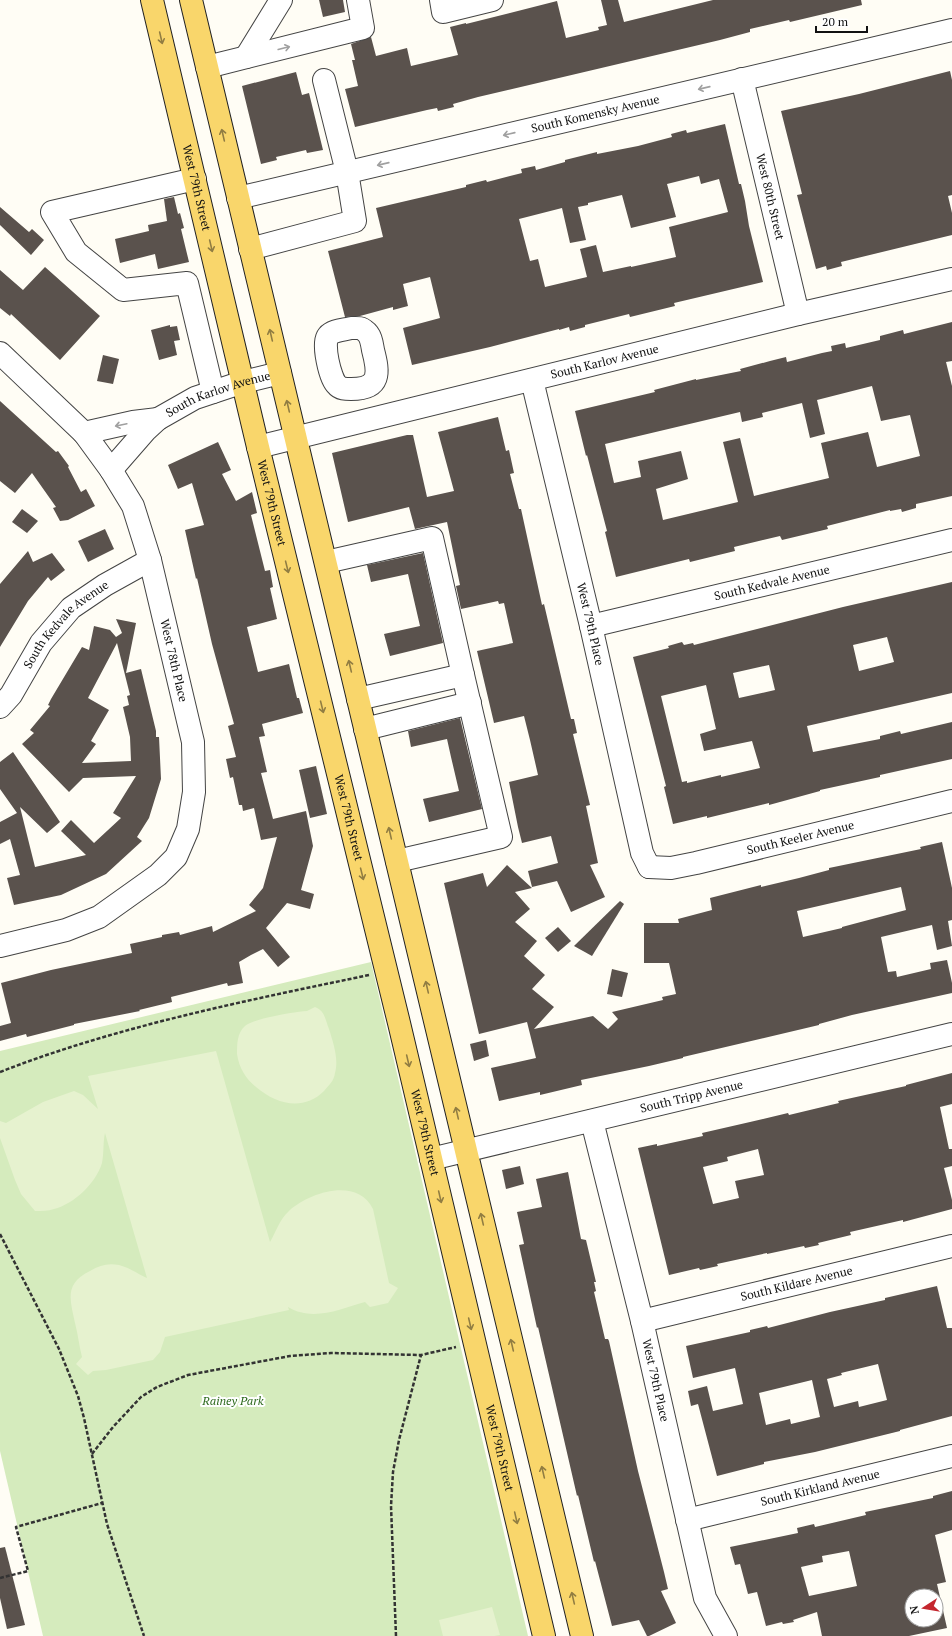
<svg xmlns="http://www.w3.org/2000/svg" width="952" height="1636" font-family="'PT Serif',serif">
<rect width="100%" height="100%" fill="#fffdf5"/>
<polygon fill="#d5ebbd" points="371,962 528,1636 43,1636 0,1451 0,1051"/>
<g fill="#e6f2cf">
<path d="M315,1007C325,1011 325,1019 329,1029C333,1042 339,1059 335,1073C334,1081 329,1085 324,1091C304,1111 277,1105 256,1087C246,1079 239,1068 237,1054C237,1044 237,1033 245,1026C255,1018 294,1012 307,1011Z"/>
<path d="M216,1051L270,1242C276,1232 279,1220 289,1211C310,1192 357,1177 373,1209L389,1283L398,1288L388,1303L370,1307L365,1302C340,1309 313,1322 288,1307L289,1310L165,1337L160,1352L153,1360L106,1370L93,1371L88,1375L76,1364L82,1357C79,1346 78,1334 75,1323C70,1299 64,1284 90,1271C100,1265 108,1263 119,1265C130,1268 138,1274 147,1278L105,1133C103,1141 104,1153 102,1163C96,1183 74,1204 54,1209C48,1211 42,1211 35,1211L21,1194L15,1180L0,1138V1121L6,1123L43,1102L74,1091L83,1095L98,1109L88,1076Z"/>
<polygon points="492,1607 500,1635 494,1636 443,1636 439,1620"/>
</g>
<g fill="#5a524d" fill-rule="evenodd">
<polygon points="319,0 343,0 345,12 323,17"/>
<polygon points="601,0 618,0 624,22 713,0 861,0 862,5 790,22 789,20 750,29 750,32 720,40 478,97 453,104 454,107 438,111 437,108 427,110 355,127 345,89 358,86 352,60 355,60 351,44 371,37 376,56 407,48 411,66 458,55 450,27 466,23 466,24 557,1 566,38 599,30 598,27 607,25"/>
<polygon points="950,71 952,80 952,195 948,196 952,213 952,235 841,262 842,266 827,270 826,266 816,269 797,195 802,194 781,111 859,94"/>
<polygon points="296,72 302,95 309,93 323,150 307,153 306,150 276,157 277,160 261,164 242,86"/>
<path d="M725,124L739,184H741L745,201L749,226L763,282L674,303L675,306L630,317L629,314L585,325V327L570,331L569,327L559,330V329L490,347L412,365L403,328L440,318L430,277L403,284L408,306L393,310V307L360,316L345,317L328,251L383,237L376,208L466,187V185L486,180L487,182L522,173L521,169L535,166L536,170L565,162V160L597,152V154L638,146L672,137L671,134L686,130L687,133ZM699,176L701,184L719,179L728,212L669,227L676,257L631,267V266L603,272L596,245L580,249L587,277L545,287L538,259L530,261L519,219L562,208L570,243L586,240L578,207L588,205V203L622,195L631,228L676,217L667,184Z"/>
<polygon points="174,197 178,214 180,213 184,228 181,229 189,262 158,269 155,254 120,263 115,239 149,231 148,225 167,221 164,199"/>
<polygon points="0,207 29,232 32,229 44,240 31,255 0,225"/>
<polygon points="45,267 100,316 60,360 11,314 10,316 0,308 0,270 23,290"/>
<path d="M952,322V361L946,362L952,386V496L916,504V508L902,512L901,509L890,511V510L827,526L828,529L782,540L780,536L734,547L735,551L690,562L689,559L616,577L605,532L607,531L587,455L586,456L575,411L655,392L654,390L696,379V380L741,371L740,369L770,361L786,357L787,362L822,353L832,351L831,346L845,343L846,348L880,340V336L903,330L904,334ZM872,386L881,421L910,415L920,456L877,467L868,432L821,443L829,478L754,496L740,438L723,442L738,502L663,520L656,489L688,479L681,451L638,461L641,477L614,483L605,444L740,412L742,422L763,417L762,413L802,403L810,438L825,434L817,400Z"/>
<polygon points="170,325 170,327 177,326 180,340 174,341 177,355 159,360 151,330"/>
<polygon points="103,355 119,359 113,384 97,381"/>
<polygon points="0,401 56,452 58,451 69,466 68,467 81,492 86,489 95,506 68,520 60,521 53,508 56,507 32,473 15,493 0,481"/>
<polygon points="498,417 506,451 509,450 514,473 510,474 519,509 521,509 542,605 544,604 571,719 574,719 577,733 573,734 590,805 586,806 598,863 590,865 605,897 571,912 557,881 532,887 528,871 558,863 551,836 522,843 518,827 509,782 538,775 530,740 524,716 494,723 477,651 513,643 504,603 499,604 498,601 461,609 456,586 460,585 447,522 415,529 409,507 348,522 332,453 407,435 413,435 427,497 454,491 438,432"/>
<polygon points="218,442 231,470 222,474 236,501 252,492 257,513 251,515 265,571 270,570 273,587 270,588 277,619 247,627 258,672 289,664 297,698 299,698 303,713 262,724 265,736 259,737 267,772 261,773 273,819 306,811 313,846 301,890 314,894 310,909 287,903 266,928 290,957 278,967 263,949 251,955 239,962 243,983 228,986 227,983 171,997 172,1002 139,1010 140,1011 74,1024 74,1025 27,1037 26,1034 0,1041 0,1026 11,1023 1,983 51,970 132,953 130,944 162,937 162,935 179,932 180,935 212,926 213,932 256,911 249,905 263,888 277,837 261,840 254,808 243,811 242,805 239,805 233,777 230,778 226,759 236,757 228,726 234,724 212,644 197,578 196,579 185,530 204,525 192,483 178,489 168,465"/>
<polygon points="22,509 38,521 27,533 12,522"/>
<polygon points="105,529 114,549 88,562 78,541"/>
<polygon points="28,551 33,562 52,553 65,570 51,581 48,577 28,601 0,647 0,584"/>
<polygon points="423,553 443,643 390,656 384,634 420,626 408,574 371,582 367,565"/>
<path d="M952,582V693L807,726L813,752L880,739V736L900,731L901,734L952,722V759L880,775V777L820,790V791L769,805V803L707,818V816L673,824L664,787L666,786L633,657L669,648L668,646L682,642L684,645L693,643L694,645L843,607ZM887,637L894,662L859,671L853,645ZM769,665L775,690L739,698L733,673ZM706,685L716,729L700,734L704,751L752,741L760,768L721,777V775L687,783V781L682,782L661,696Z"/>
<path d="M116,619L136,623L126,673L141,669L156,731V737H159L161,779L149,818L137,837L142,841L106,874L61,895L14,905L7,878L20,875L10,839L0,844V822L17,813L0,789V762L13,752L60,822L47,833L20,807L35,867L86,855L61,831L71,820L94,843L121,818L113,813L136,776L83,778L69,792L22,744L34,733L30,730L50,706L48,705L51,699L82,647L89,650L94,626L110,630L116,637L122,633ZM117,643L130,695L127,696L129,705L123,707L130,737L131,761L82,763L96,744L91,741L109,710L88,698Z"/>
<polygon points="460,718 482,809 429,822 423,799 459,791 451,757 447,739 411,747 408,731"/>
<polygon points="316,766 327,814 310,818 299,770"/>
<path d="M942,842L952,888V920L948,921L952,946L937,950L932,925L881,937L888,972L896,971L897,977L931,969L930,963L947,960L952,983V993L852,1015L819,1024V1025L683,1057V1058L649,1066L581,1080L582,1085L540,1095V1092L499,1101L491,1068L536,1058L527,1022L479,1034L444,883L483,873L487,887L507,865L532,888L515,892L530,909L515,922L537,941L524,956L545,975L532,989L554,1007L534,1029L593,1016L608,1029L618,1019L612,1012L663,1000L662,997L676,994L669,963H644V923H679L678,919L712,910L710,898L761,885V887L799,878L829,870V868L921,849L920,847ZM901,887L906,910L842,927V928L803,937L797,911Z"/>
<polygon points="620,901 624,904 592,956 574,946"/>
<polygon points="558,927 571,941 558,952 545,938"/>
<polygon points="612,969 628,973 622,997 607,994"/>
<polygon points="486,1040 489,1056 474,1061 470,1044"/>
<path d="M952,1073V1104L940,1107L949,1149H952V1166L944,1168L952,1200V1209L903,1222V1220L850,1232L851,1235L818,1243L819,1245L805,1248L804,1246L767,1254V1253L717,1264L718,1266L700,1270L699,1268L669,1275L638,1148L657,1144V1146L703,1136L702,1133L750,1122L788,1113L789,1115L839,1103L838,1101L906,1086V1085ZM758,1149L764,1175L735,1181L739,1198L713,1204L703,1167L728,1161L727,1157Z"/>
<polygon points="520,1166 524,1184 506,1189 502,1170"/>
<polygon points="568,1172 581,1239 586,1240 596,1282 594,1282 596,1291 594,1292 605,1339 608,1339 609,1341 638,1471 664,1572 668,1589 661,1591 676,1623 649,1636 647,1636 639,1620 612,1626 595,1561 594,1562 578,1495 577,1496 538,1327 537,1328 519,1245 524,1244 517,1212 542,1207 536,1179"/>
<path d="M937,1286L947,1328H952V1416L900,1430V1431L815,1452L764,1462V1464L717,1476L698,1404L691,1406L688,1391L707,1386L713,1411L743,1404L735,1368L693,1378L686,1346L750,1332V1330L767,1326L768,1328L830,1312L885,1300V1298ZM878,1364L887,1400L859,1407L858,1401L834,1407L827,1379L842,1375L841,1373ZM812,1380L820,1417L791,1424L790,1419L766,1425L759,1393Z"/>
<path d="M952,1491V1530L935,1535L946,1582L937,1584L947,1628L909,1636H822L817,1612L793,1620L794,1622L783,1624L782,1622L766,1626L757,1592L748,1594L740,1564L735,1565L730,1547L798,1533L797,1528L814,1524L815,1527L866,1515L865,1512L933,1498V1496ZM849,1551L857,1586L809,1596L801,1567L823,1562L822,1556ZM912,1596H936V1620H912Z"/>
<polygon points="5,1547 25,1625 7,1629 0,1598 0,1548"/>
</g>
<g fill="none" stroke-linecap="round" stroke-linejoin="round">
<defs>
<g id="minor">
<polyline points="441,0 443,12 492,0"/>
<polyline points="246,57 281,0"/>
<polyline points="207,67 363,28 358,0"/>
<path id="s1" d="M742,79L798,314"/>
<polyline points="195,179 52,212 76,252 123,290 187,283 213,392"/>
<path id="s2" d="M238,198L952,30"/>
<polyline points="250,249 355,221 347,172 324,80"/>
<path d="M351,328C356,328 361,327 365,331C371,335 372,344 373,350C379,373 381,389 351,389C346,389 340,389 337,385C330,379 322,343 328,336C333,330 344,330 351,328Z"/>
<path id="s3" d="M0,353L84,433L111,470L133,506L150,560L193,742L194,792L188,829L176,857L158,875L99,917L66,930L0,946"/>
<path id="s4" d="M532,380L591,626L642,853L649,867"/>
<polyline points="84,433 133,422 158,419"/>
<path id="s5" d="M258,447L798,314L952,279"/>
<path id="s6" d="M111,470L145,431L158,419L195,398L243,382L280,373"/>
<polyline points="326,562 432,538 463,675 358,699"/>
<path id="s7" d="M591,626L952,540"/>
<path id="s8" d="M0,707L11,695L41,643L71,608L105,585L150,560"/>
<polyline points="365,729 470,703"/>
<polyline points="397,861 501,837 463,675"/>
<path id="s9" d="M649,867L671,868L696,863L952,801"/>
<path id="s10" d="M592,1121L642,1321L705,1598L726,1636"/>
<path id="s11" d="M431,1159L952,1034"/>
<path id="s12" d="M642,1321L952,1246"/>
<path id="s13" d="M687,1520L952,1456"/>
</g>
<g id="major">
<path id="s14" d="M152,0L258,447L399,1023L544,1636"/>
<polyline points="191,0 582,1636"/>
</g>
</defs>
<use href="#minor" stroke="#444" stroke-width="24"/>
<use href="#major" stroke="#222" stroke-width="24"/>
<g stroke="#333" stroke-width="2.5" stroke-dasharray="4 2" stroke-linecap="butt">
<path d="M0,1072C118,1026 245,1001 369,975"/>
<polyline points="0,1234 59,1349 78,1396 84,1418 107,1524 144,1636"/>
<polyline points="92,1454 113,1427 141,1397 157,1387 188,1375 290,1356 331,1353 421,1355 456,1347"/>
<polyline points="0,1578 28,1571 16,1527 102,1503"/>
<polyline points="396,1636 391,1506 393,1472 399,1440 421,1355"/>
</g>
<use href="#minor" stroke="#fff" stroke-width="22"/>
<use href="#major" stroke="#f9d66b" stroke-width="22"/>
</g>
<defs><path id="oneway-shaft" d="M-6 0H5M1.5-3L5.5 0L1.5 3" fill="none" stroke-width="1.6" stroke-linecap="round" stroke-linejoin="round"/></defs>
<g stroke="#917d42">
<use href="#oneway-shaft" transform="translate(161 38) rotate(77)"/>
<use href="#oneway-shaft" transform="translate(223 135) rotate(-103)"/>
<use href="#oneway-shaft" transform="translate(211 246) rotate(77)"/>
<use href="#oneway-shaft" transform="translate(271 335) rotate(-103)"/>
<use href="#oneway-shaft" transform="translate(288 406) rotate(-103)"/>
<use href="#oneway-shaft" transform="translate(287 567) rotate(76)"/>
<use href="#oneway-shaft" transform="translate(350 666) rotate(-103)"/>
<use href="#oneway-shaft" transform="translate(322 707) rotate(76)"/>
<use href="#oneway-shaft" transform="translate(390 833) rotate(-103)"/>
<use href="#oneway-shaft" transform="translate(362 874) rotate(76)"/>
<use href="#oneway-shaft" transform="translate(427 987) rotate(-103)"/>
<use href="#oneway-shaft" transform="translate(408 1061) rotate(77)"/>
<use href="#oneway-shaft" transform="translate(457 1113) rotate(-103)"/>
<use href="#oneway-shaft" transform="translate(440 1197) rotate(77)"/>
<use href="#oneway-shaft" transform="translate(482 1219) rotate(-103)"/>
<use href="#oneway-shaft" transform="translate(470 1324) rotate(77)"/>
<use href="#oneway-shaft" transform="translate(512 1345) rotate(-103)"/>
<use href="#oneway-shaft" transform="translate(543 1472) rotate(-103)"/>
<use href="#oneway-shaft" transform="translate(516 1518) rotate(77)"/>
<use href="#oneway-shaft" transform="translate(573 1598) rotate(-103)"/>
</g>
<g stroke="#a0a0a0">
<use href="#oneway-shaft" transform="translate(284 48) rotate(-14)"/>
<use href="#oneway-shaft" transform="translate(704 88) rotate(167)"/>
<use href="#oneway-shaft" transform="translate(509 134) rotate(167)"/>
<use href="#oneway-shaft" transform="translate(383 164) rotate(167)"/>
<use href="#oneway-shaft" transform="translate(121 425) rotate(168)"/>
</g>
<g text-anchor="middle" stroke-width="4" stroke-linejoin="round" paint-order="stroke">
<g font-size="12" fill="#111" stroke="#fff">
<text dy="4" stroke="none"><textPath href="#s2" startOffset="367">South Komensky Avenue</textPath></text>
<text dy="4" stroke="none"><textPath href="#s14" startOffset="193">West 79th Street</textPath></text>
<text dy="4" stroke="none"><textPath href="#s1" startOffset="121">West 80th Street</textPath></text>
<text dy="4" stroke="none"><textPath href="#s5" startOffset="357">South Karlov Avenue</textPath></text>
<text dy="4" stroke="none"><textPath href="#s6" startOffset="135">South Karlov Avenue</textPath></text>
<text dy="4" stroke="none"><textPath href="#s14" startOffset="517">West 79th Street</textPath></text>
<text dy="4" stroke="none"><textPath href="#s7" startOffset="186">South Kedvale Avenue</textPath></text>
<text dy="4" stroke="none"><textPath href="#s4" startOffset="251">West 79th Place</textPath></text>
<text dy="4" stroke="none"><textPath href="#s8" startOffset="107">South Kedvale Avenue</textPath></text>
<text dy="4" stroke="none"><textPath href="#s3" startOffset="364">West 78th Place</textPath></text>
<text dy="4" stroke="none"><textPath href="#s14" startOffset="841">West 79th Street</textPath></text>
<text dy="4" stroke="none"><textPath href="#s9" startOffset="155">South Keeler Avenue</textPath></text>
<text dy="4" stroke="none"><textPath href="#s11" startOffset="268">South Tripp Avenue</textPath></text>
<text dy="4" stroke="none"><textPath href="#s14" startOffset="1165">West 79th Street</textPath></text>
<text dy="4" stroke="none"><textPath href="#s12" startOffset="159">South Kildare Avenue</textPath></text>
<text dy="4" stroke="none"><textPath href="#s10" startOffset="267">West 79th Place</textPath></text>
<text dy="4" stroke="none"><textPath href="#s14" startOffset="1489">West 79th Street</textPath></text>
<text dy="4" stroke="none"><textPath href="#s13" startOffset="137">South Kirkland Avenue</textPath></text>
</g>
<g font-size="12" font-style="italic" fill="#2f6b1f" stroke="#fff">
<text x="233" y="1405">Rainey Park</text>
</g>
</g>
<g transform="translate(924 1608) rotate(258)"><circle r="19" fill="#ffffff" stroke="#a0a0a0"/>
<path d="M0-3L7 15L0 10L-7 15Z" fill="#c4262e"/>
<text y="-6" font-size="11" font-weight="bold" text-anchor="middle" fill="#111111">N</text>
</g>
<path d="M816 26v6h51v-6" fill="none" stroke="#111111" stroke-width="2"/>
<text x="822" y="26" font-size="12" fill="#111111" stroke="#ffffff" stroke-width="3" paint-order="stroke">20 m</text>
</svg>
